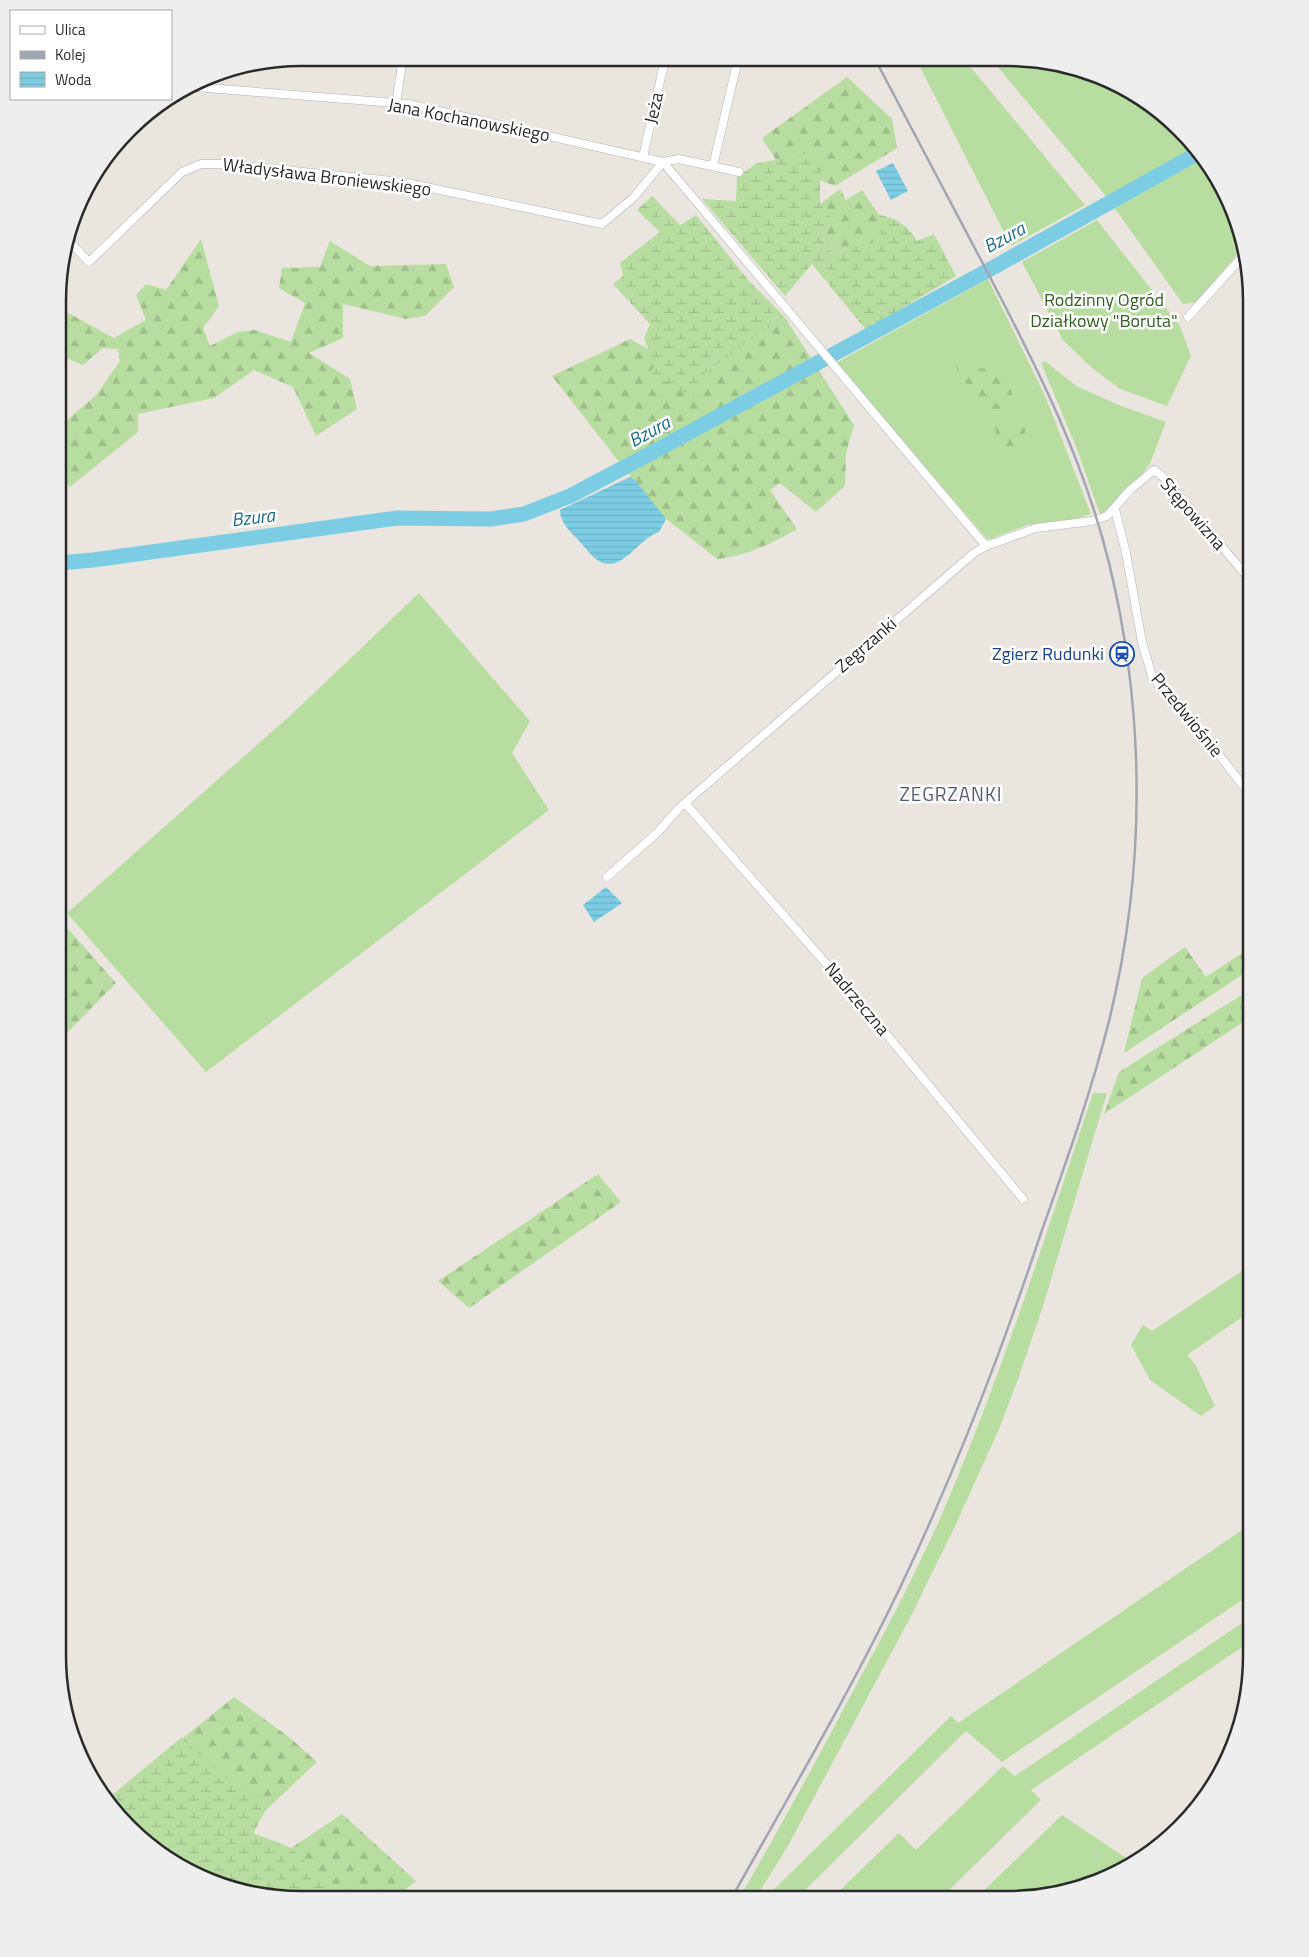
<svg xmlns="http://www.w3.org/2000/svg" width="1309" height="1957" font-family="'Titillium Web',sans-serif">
<defs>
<pattern id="forest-firs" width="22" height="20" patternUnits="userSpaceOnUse" patternTransform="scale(1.25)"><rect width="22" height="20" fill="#b8dda0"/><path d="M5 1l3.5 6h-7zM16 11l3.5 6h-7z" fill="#9ebe8a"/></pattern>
<pattern id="wetland-marsh" width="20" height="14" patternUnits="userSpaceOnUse" patternTransform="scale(1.25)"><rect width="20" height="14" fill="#b8dda0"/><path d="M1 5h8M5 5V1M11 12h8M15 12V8" fill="none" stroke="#9ebe8a"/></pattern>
<pattern id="water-rules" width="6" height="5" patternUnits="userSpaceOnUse" patternTransform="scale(1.25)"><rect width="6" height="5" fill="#7ccde3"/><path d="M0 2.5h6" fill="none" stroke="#6bb0c3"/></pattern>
</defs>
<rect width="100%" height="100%" fill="#ebe5df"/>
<g fill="#b8dda0">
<polygon points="920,59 964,59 1085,205 1011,246 917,61"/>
<polygon points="991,59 1040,60 1101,76 1156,108 1201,153 1233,208 1241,250 1196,302 1183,304 1106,196"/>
<polygon points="1097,220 1180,326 1191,356 1167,406 1120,389 1091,367 1063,340 1022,262"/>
<polygon points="988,279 1046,398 1091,514 1077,519 1027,525 990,539 987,539 836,363"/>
<polygon points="1045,361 1076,386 1121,406 1166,422 1150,463 1142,475 1125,490 1112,508 1100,514 1077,449 1041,363"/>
<polygon points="419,593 530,721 512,753 549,810 206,1072 67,913 292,714"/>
<path d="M1093,1093H1107L1043,1306L1018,1379L999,1429L956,1524L910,1618L789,1844L755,1899H739C778,1831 816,1762 852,1693C884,1634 915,1575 942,1514C1001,1377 1046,1235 1093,1093Z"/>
<polygon points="1251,1265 1251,1311 1187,1355 1195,1364 1215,1406 1201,1416 1150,1380 1131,1345 1143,1325 1152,1331"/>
<polygon points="1251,1524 1251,1594 1002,1762 966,1731 796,1899 764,1899 951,1716 958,1723"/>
<polygon points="1251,1617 1251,1641 1031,1790 1041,1800 940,1899 831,1899 899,1833 916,1850 1003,1766 1015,1776"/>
<polygon points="1062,1815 1126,1858 1101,1881 1008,1899 975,1899"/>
</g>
<g fill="url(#forest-firs)">
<polygon points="847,77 892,119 897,148 835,186 820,180 820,166 804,154 776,160 762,138"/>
<polygon points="840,189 846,200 862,190 879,215 881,234 868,246 859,241 836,255 825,246 822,228 834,221 820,204"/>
<polygon points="201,239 219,306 203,328 210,346 238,332 255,330 291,342 305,303 279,288 282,268 320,267 330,241 370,266 446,264 454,287 425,316 406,319 343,304 343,338 309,353 350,379 357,409 316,436 293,387 254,370 214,398 138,414 138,432 70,487 59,476 59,419 64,423 97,394 120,361 118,349 103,348 83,365 59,355 60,313 61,309 114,338 146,320 136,295 146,284 166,290"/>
<path d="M784,316L854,425L846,454L845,486L816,512L780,483L770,490L797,529C770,544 747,556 717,559L659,513L552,376L630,339L700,377Z"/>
<path d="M955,366C969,366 986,365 996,377H1003L1012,386V395H1007L1000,388L991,392V400L1004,408L1003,417L1007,425L1014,421L1026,426L1024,436L1014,441L1023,445L1012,451L994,443L996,430L986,433L988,413L978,405Z"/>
<polygon points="61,921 116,983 58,1042 59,924"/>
<polygon points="1185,947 1206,977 1251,947 1251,969 1124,1053 1142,978"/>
<polygon points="1251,989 1251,1017 1104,1114 1119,1072"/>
<polygon points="598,1174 621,1202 469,1308 438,1281"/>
<polygon points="234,1697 289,1737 317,1762 265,1811 253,1833 291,1848 342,1814 416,1881 395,1898 270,1897 208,1881 153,1849 108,1804 106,1800"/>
</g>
<g fill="url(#wetland-marsh)">
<path d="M804,154L817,157L820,166V204L834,221L822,228L825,246L836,255L859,241L868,246L881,234L879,215C897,218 908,226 917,241L934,234L956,276L866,330L812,264L785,296L702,199L736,201L737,177L757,163L776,160Z"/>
<polygon points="652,196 680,225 696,215 749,281 784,316 700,377 693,397 650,373 655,364 644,339 650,324 613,284 623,276 620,263 660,232 637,210"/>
<polygon points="181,1738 265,1811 253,1833 291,1848 324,1880 333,1898 270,1897 208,1881 153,1849 108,1804 106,1800"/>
</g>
<g fill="url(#water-rules)">
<polygon points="893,163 908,191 891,200 876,171"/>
<path d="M630,477L636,481L666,519L659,532C638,538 620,578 596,559C590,555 585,547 580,542C571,532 560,523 560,510Z"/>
<polygon points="606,887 622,903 594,922 583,905"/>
</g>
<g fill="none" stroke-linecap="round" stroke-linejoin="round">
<polyline stroke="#7ccde3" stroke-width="15" points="59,563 93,560 397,518 490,519 524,514 570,496 642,458 996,266 1200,152"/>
<defs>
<g id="minor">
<polyline points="195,87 408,104 663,162 679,159 739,172"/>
<polyline points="396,103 403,58"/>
<polyline points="643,157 665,59"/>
<polyline points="713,166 738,59"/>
<polyline points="69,241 89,262 182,172 201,164 224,164 402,182 602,224 634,197 663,162 986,546"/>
<polyline points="1188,317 1243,256"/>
<polyline points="1115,509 1126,553 1142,642 1152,676 1175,707 1209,742 1251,796"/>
<polyline points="685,803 858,1000 1023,1199"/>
<polyline points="607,877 658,832 679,808 974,553 986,546 1036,528 1092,521 1107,516 1130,490 1154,470 1162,476 1251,581"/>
</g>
</defs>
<use href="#minor" stroke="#afb1ba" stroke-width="9"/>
<use href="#minor" stroke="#fff" stroke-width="8"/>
<path stroke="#a2a5b3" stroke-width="2.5" d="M731,1899C791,1792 854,1686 906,1575C958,1464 1002,1350 1041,1233C1065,1165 1090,1096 1108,1025C1146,874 1146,714 1109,563C1084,461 1039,371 991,279C952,206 914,132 875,59"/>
</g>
<defs>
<symbol id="station-ring" viewBox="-11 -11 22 22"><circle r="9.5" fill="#fff" stroke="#1a4fb4" stroke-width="1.5"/><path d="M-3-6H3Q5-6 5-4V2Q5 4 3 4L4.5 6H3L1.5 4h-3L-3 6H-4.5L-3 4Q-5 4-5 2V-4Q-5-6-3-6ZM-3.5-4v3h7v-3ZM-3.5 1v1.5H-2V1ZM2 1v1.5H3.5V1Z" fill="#1a4fb4"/></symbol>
</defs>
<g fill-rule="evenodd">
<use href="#station-ring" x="1108" y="640" width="28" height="28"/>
</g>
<g text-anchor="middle" stroke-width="5" stroke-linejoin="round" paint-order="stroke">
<g font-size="18" fill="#2b2b2b" stroke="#fff">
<text transform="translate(654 108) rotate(-77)" y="6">Jeża</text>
<text transform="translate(469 120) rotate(11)" y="6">Jana Kochanowskiego</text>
<text transform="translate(327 177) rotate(7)" y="6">Władysława Broniewskiego</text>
<text transform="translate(1193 514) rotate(49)" y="6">Stępowizna</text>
<text transform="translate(866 645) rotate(-41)" y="6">Zegrzanki</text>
<text transform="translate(1187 715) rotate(51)" y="6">Przedwiośnie</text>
<text transform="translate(857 999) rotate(50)" y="6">Nadrzeczna</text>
</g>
<g font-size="18" fill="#326221" stroke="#fff">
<text x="1104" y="306">Rodzinny Ogród<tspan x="1104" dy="21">Działkowy "Boruta"</tspan></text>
</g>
<g font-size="18" fill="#164399" stroke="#fff" text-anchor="end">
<text x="1104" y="660">Zgierz Rudunki</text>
</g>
<g font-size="19" font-style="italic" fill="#1b6e90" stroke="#fff">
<text transform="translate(1004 237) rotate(-29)" y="7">Bzura</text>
<text transform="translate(649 431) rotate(-29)" y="7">Bzura</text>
<text transform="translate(253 517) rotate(-7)" y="7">Bzura</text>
</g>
<g font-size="19" letter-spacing="1" fill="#505977" stroke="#fff">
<text x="951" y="801">ZEGRZANKI</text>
</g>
</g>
<path d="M0 0H1309V1957H0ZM301 66H1008A235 235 0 0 1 1243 301V1656A235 235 0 0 1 1008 1891H301A235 235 0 0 1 66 1656V301A235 235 0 0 1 301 66Z" fill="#eee" fill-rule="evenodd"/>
<path fill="none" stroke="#2b2b2b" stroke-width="2.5" d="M301 66H1008A235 235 0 0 1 1243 301V1656A235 235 0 0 1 1008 1891H301A235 235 0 0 1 66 1656V301A235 235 0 0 1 301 66Z"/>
<rect x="10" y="10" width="162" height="90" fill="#ffffff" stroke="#aaaaaa"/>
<rect x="20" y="26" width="25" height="8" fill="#ffffff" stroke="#aaaaaa"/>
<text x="55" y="35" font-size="15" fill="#2b2b2b">Ulica</text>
<rect x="20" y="51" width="25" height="8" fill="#a2a5b3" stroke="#aaaaaa"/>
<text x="55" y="60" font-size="15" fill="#2b2b2b">Kolej</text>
<rect x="20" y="72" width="25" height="15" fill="url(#water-rules)" stroke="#aaaaaa"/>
<text x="55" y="85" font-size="15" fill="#2b2b2b">Woda</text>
</svg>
